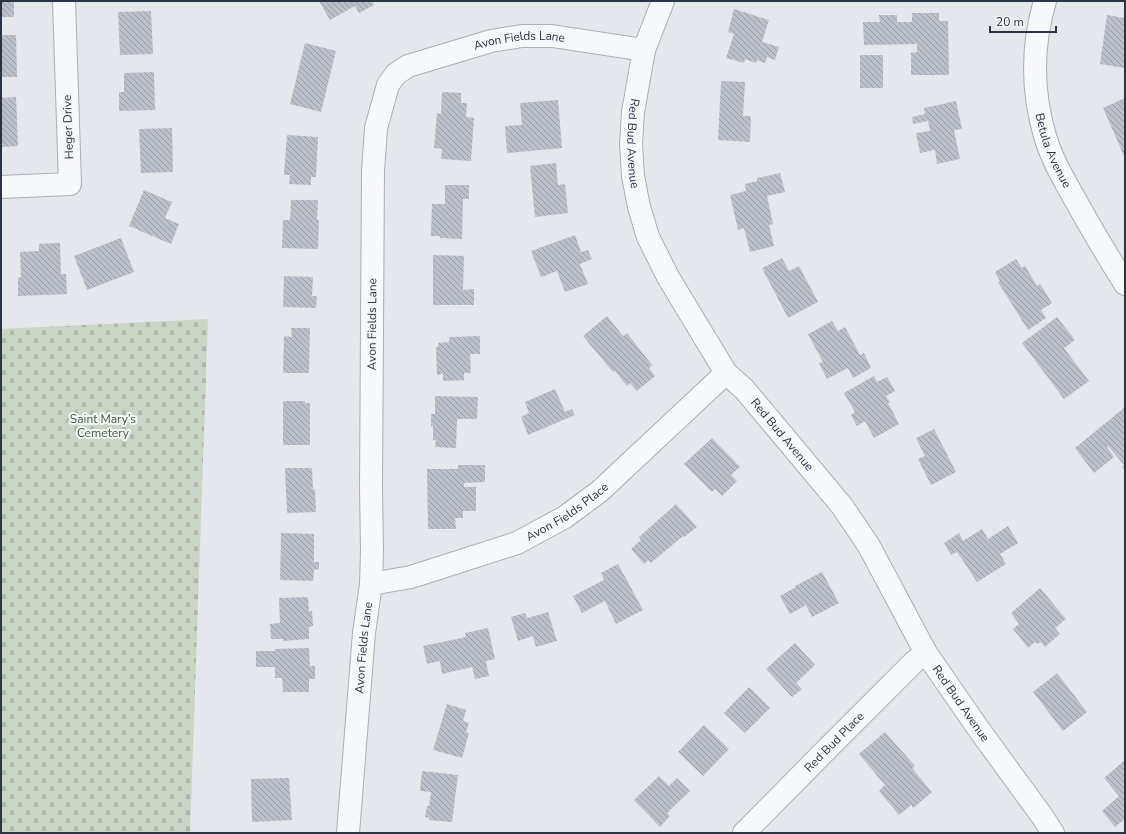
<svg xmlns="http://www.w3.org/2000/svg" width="1126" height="834" font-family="'Nunito Sans',sans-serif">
<defs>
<pattern id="cemetery-stones" width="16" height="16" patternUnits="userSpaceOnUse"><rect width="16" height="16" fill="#c9d6c5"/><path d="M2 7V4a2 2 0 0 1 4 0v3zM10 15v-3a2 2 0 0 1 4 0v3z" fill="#adb8ab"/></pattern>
<pattern id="building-back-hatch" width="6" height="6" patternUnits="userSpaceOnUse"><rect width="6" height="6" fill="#bbc0ca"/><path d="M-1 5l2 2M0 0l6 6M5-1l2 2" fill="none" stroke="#989da6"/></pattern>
</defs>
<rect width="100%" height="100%" fill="#e4e7ec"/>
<polygon fill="url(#cemetery-stones)" points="208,319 190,833 1,833 1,329"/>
<g fill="url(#building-back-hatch)">
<rect x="1" y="1" width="13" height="16"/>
<polygon points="319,1 372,1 374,5 359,13 355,6 330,20"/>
<polygon points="734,9 769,20 762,42 779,47 775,60 767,57 765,63 757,60 756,63 745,59 744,63 726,58 734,34 728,32"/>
<polygon points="151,11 153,54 120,55 118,12"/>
<polygon points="912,13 939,13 939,21 948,21 949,75 911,75 911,53 917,52 917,44 864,45 863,22 880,22 879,15 897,15 897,22 912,22"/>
<polygon points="1107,15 1125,18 1125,68 1100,64"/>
<polygon points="1,35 16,35 17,77 1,77"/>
<polygon points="305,43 336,51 321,112 290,104"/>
<rect x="860" y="55" width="23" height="33"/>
<polygon points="154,72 155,110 119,111 119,92 124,92 124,73"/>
<polygon points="721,81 745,82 743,116 751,116 750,142 718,140"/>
<polygon points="442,92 461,93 461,103 467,103 466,117 474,118 471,161 441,159 442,149 434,148 437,113 441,114"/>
<polygon points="16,97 18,146 1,147 1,98"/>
<polygon points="1125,98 1125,158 1103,108"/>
<polygon points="558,100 562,148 507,153 505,126 522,125 520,103"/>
<polygon points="956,101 962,129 954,130 960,159 937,164 935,150 920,153 916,133 930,131 928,121 913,124 912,117 925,114 924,108"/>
<polygon points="172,128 173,172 141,173 139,129"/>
<polygon points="287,135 318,137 316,177 311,177 311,185 289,184 290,175 284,175"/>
<polygon points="556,163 558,185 565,184 568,213 535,217 530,166"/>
<polygon points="780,173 785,192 767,196 773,224 769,225 774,246 750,252 744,228 738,230 730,195 746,191 745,184 757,181 757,178"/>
<polygon points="445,185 469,185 469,199 463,199 462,239 440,238 440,236 431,236 432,204 445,204"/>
<polygon points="144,190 172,202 165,218 179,224 171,244 129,226"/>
<polygon points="291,200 318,200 317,220 319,220 318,249 282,248 283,220 290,220"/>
<polygon points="575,235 581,252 588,250 592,259 580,264 588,284 565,292 557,271 541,277 531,251"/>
<polygon points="121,238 134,272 87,290 74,256"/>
<polygon points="60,243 61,274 66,274 67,294 18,296 18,278 21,277 20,252 39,251 39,244"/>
<polygon points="433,255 464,256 463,290 474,289 474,305 433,305"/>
<polygon points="782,258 789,271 799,266 818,302 788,318 762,268"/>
<polygon points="1016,259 1022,268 1025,266 1037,286 1040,284 1052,303 1041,310 1046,318 1028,330 998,282 1000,281 995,272"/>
<polygon points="284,276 313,277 312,296 317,296 316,308 283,307"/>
<polygon points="607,316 623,336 627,333 652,365 649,368 655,376 637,391 630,383 627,386 615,371 613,372 583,336"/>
<polygon points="1057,317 1075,340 1064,348 1089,381 1064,399 1022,343"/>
<polygon points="832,321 838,331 845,327 860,355 864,353 871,368 853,378 848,368 827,379 819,363 823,362 808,334"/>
<polygon points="291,328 310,328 309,373 283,373 284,336 292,337"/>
<polygon points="480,336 480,354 470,354 471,373 464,373 464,380 443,381 443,374 437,375 436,347 438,347 438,343 449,342 449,337"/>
<polygon points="874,376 877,382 887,377 895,391 886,396 890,402 888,403 899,424 874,438 865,421 857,426 851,415 855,412 844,393"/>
<polygon points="555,389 565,412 572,409 575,415 528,435 521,417 529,413 525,402"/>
<polygon points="435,396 478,397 477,419 457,419 456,448 435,447 436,440 433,440 433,426 431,426 431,414 435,414"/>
<polygon points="283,401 305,401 305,403 310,403 310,445 283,445"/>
<polygon points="1125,407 1125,471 1122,467 1124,465 1108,446 1107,447 1114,457 1094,473 1075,448"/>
<polygon points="934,429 956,472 931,485 918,459 925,456 916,438"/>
<polygon points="712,438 740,467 731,475 737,481 722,496 715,489 712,492 684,464"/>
<polygon points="458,465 485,465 485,482 464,483 464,487 476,487 476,511 463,511 463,518 455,518 456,529 428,529 427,469 458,469"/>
<polygon points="285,468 312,468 313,490 315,489 316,512 287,513"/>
<polygon points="676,504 697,527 684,537 683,536 651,563 648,560 644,564 631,549 641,540 639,537"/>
<polygon points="1008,526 1018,543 1000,554 1006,564 977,582 957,552 951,555 944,543 959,533 963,541 982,529 988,539"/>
<polygon points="281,533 314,534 314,562 319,562 319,569 314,570 313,581 280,580"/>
<polygon points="618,564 643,610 616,624 605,601 582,613 573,596 604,580 601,573"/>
<polygon points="822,572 839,603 812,617 806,605 790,614 780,596 796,587 795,586"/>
<polygon points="1040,588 1066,619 1055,628 1060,634 1045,647 1041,642 1037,644 1035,642 1028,648 1013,629 1019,624 1011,613"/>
<polygon points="308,597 309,612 312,611 313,626 309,627 309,639 283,641 283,639 271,639 270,624 280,623 279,598"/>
<polygon points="548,612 557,641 536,647 533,636 518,641 511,617 525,613 527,618"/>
<polygon points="488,628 495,659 486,661 489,676 475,679 472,667 442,674 440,661 427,664 423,646 466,637 465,633"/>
<polygon points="795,643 815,665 796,683 802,689 792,697 766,669"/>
<polygon points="309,648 310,666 315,666 315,679 309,679 309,692 283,692 282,678 275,678 275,667 256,667 256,651 275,651 275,649"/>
<polygon points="1057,673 1087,712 1063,731 1033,692"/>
<polygon points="749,687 770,708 745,733 724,713"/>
<polygon points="447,704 466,710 463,721 469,723 466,732 469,733 462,758 433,750"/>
<polygon points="704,725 729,749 703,776 678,752"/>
<polygon points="885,732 915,766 912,768 932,792 913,808 911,805 899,815 879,791 885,785 859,754"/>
<polygon points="1125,760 1125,819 1115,827 1102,811 1119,796 1104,778"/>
<polygon points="422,771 458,775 452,822 429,820 430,818 425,817 427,806 429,806 431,792 420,791"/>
<polygon points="659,776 669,786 677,778 690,791 667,813 670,816 660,827 634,800"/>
<polygon points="289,778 292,820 252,822 251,779"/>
</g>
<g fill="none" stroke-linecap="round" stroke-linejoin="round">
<defs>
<g id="minor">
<path id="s1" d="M663,1L644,50L633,112L631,144L633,176L639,207L648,237L668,277L726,373L744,389L842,506L869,546L926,653L980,731L1042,816L1053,833"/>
<path id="s2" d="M1045,1C1032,45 1032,92 1045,136C1051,157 1062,176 1072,194C1089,225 1107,255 1125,284"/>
<polyline points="1,187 70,184 64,1"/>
<path id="s3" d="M371,584L411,577L517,543L565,517L600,491L726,373"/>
<path id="s4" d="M348,833L364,633L371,584L372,551L371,487L373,171L376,128L388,85L396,74L408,66L491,41L522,36H552L644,50"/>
<path id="s5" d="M744,833L832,744L914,662L926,653"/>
</g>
</defs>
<use href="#minor" stroke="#a9aeb7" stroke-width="24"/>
<use href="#minor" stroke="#f7f8fa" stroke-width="22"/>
</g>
<g text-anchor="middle" stroke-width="4" stroke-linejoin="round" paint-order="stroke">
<g font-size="12" fill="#2b3445" stroke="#f4f6f9">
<text dy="4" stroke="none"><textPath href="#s4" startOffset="894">Avon Fields Lane</textPath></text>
<text transform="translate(68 127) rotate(-92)" y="4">Heger Drive</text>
<text dy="4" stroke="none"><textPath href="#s1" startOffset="147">Red Bud Avenue</textPath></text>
<text dy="4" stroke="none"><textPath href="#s2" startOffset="153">Betula Avenue</textPath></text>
<text dy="4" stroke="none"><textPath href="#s4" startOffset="510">Avon Fields Lane</textPath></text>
<text dy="4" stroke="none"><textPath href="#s1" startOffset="483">Red Bud Avenue</textPath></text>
<text dy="4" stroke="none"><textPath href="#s3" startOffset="211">Avon Fields Place</textPath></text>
<text dy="4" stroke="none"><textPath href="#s4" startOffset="186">Avon Fields Lane</textPath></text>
<text dy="4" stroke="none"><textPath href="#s1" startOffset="807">Red Bud Avenue</textPath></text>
<text dy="4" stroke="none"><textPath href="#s5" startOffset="128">Red Bud Place</textPath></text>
</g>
<g font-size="12" fill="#3f6138" stroke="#f4f6f9">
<text x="103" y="423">Saint Mary’s<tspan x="103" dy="14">Cemetery</tspan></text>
</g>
</g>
<rect width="1126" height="834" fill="none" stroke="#2b3445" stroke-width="4"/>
<path d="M990 26v6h66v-6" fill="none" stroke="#2b3445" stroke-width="2"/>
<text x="996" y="26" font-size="12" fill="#2b3445" stroke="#f4f6f9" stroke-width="3" paint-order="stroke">20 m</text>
</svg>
